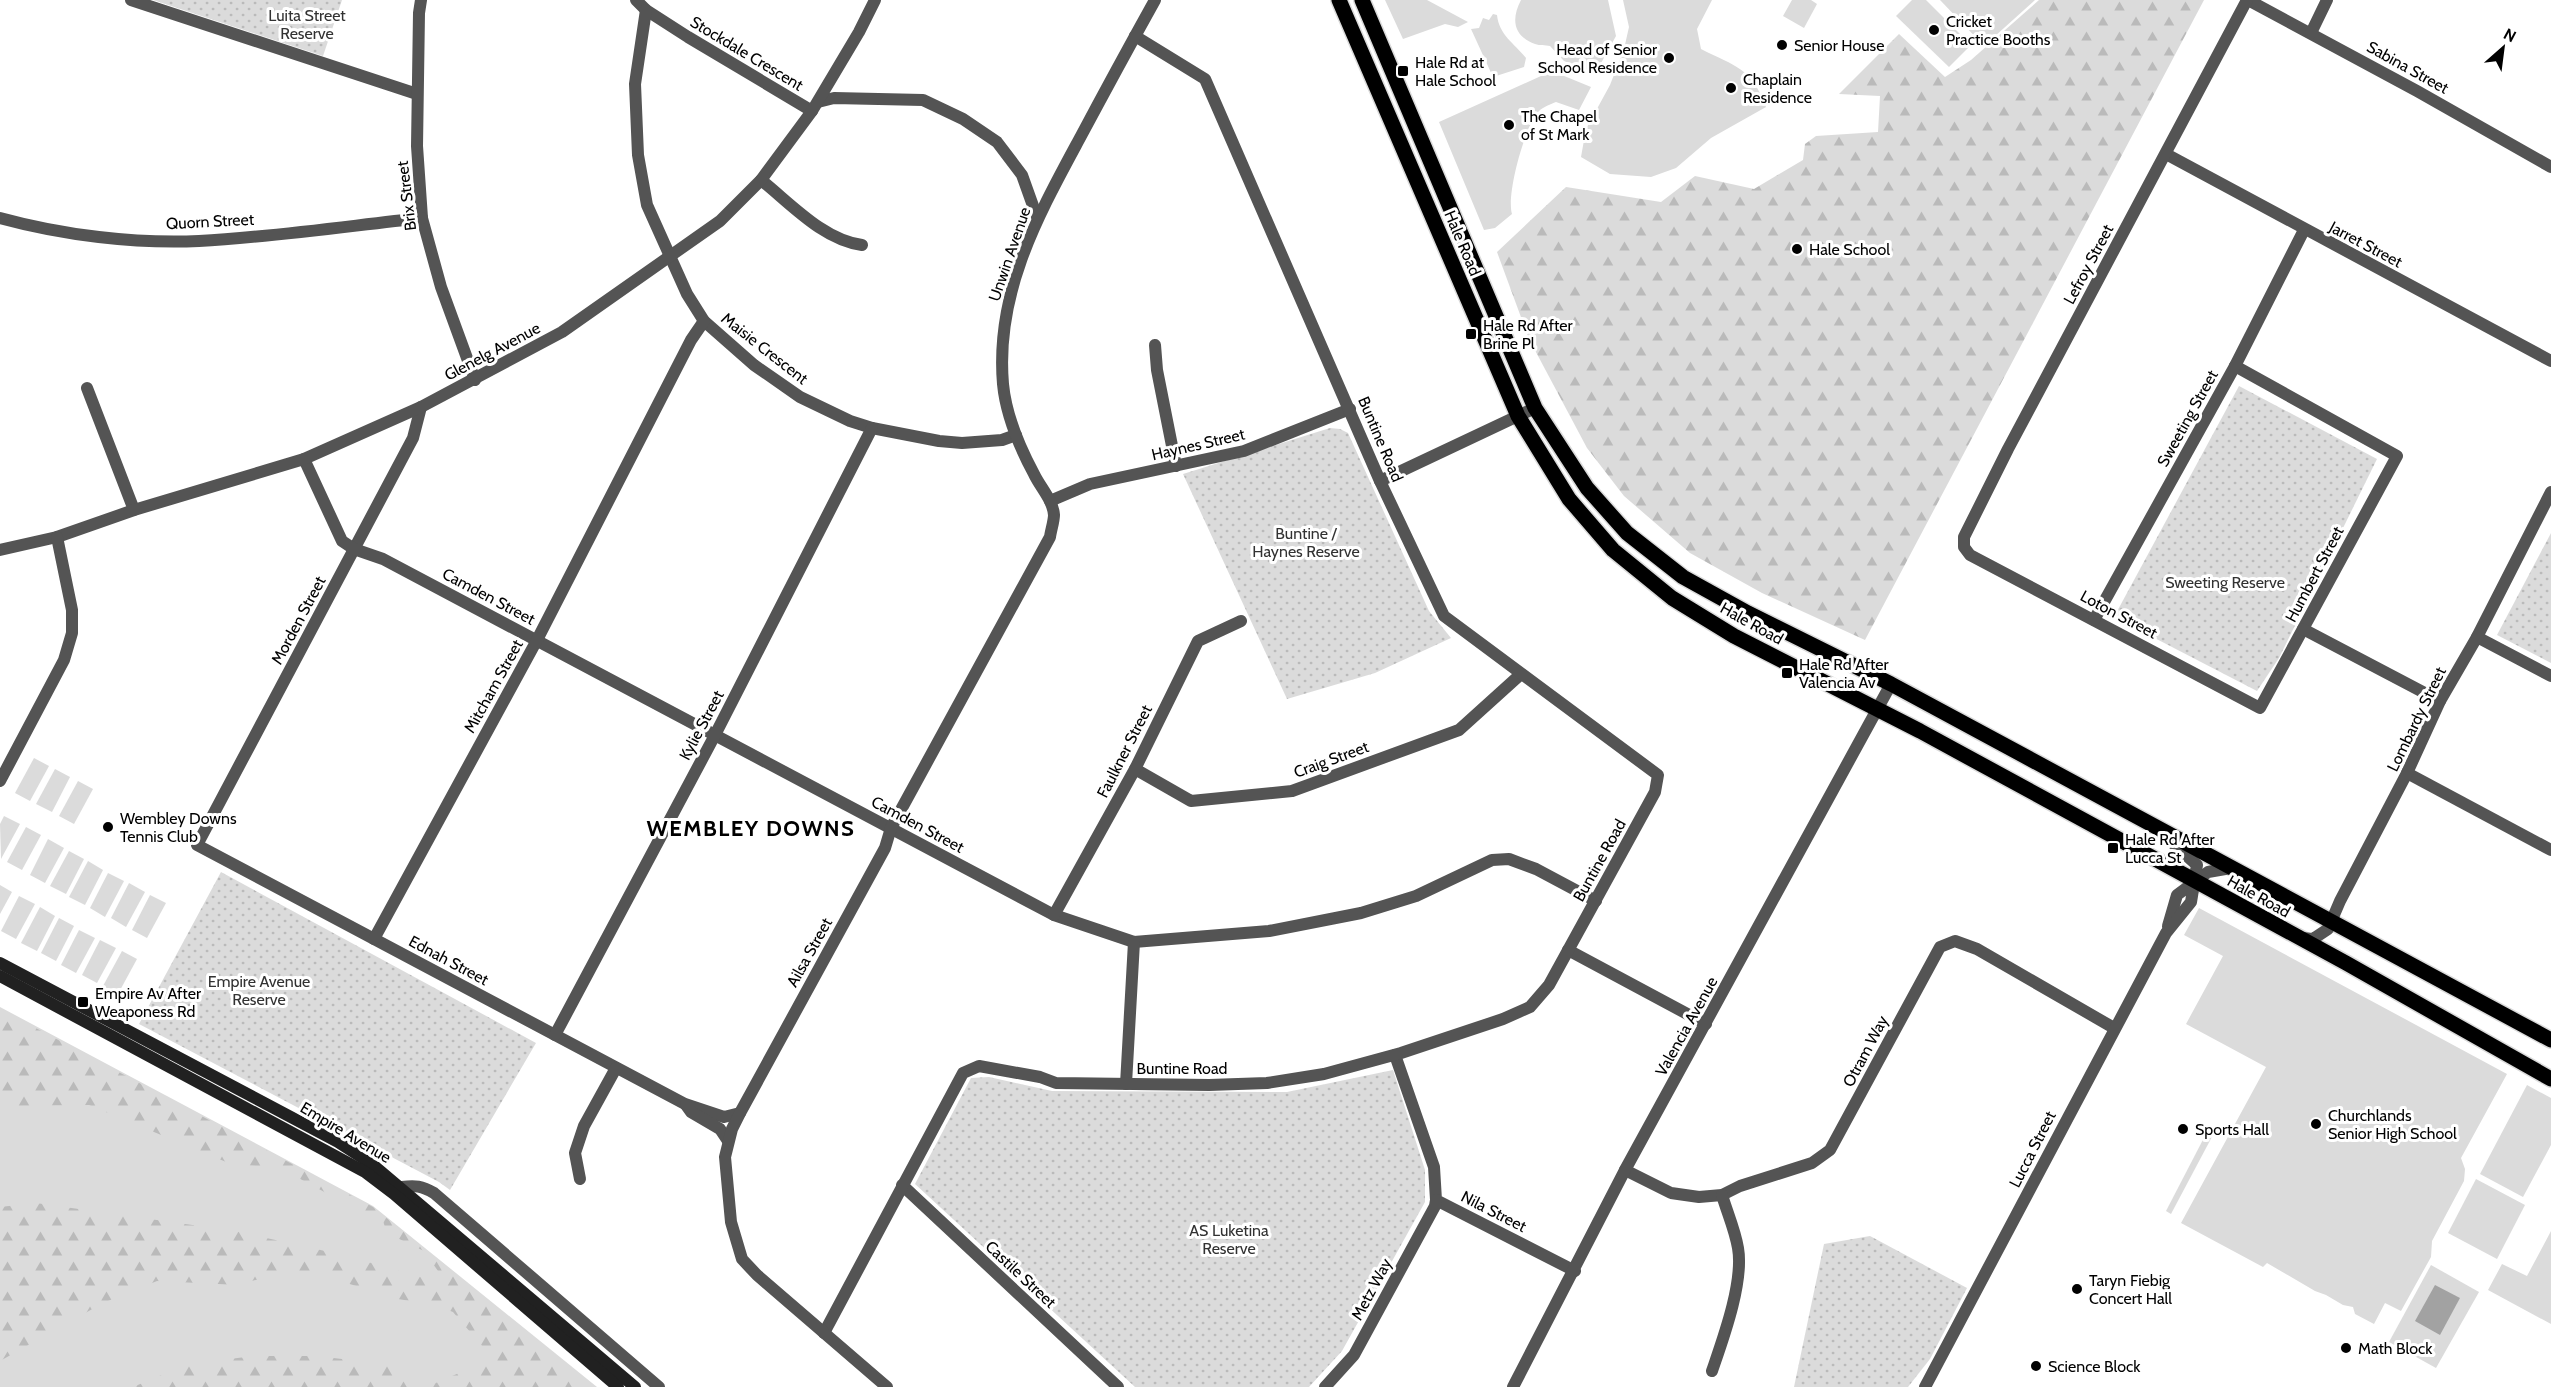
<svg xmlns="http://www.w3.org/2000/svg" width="2551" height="1387" font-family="Cabin,sans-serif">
<defs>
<pattern id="forest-firs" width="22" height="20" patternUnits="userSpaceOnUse" patternTransform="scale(1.5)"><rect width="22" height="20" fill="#dbdbdb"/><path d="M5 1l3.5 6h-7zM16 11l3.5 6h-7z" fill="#bababa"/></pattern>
<pattern id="park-dots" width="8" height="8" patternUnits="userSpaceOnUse" patternTransform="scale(1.5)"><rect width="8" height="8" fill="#dbdbdb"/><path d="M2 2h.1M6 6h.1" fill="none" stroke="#bababa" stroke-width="1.8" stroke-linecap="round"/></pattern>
</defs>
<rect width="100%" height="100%" fill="#fff"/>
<g fill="#dbdbdb">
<polygon points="1385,0 1427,0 1468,22 1458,27 1445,24 1403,39"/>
<path d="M1521,0H1608L1616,36L1595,74L1564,61L1550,46C1545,45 1540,46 1535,44C1513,36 1511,19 1521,0Z"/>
<path d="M1623,0H1712L1697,29L1701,49C1736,67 1751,67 1766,107L1711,138L1676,168L1651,177L1610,174L1581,157L1586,129L1610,85L1624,49L1629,27Z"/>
<polygon points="1792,0 1811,0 1817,4 1804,28 1783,16"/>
<polygon points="1912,0 1926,0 1971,45 1949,67 1896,16"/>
<polygon points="1940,0 2035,0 1984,46"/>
<path d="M1493,14L1497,15C1499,35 1514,43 1526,58L1524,67L1493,77L1471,29L1479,28L1483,18L1489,20Z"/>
<path d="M1552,71L1591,87L1579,110L1556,102C1551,104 1543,107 1539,111C1525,125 1506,195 1512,214L1495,228L1484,230L1439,122Z"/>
<polygon points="34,758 49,766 30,801 15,793"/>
<polygon points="55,769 70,777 52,812 36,804"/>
<polygon points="78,781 93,789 74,824 59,816"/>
<polygon points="4,816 20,824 1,859 0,824"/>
<polygon points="26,827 41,835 22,870 7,862"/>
<polygon points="48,839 64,848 45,883 30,875"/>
<polygon points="69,851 84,859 66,894 50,886"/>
<polygon points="88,861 103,870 85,905 69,897"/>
<polygon points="108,873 124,881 105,917 90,908"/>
<polygon points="129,883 145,892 126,927 111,918"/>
<polygon points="0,885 12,892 0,914"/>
<polygon points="150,895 166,903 147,938 132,930"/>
<polygon points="19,896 35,904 16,939 1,931"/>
<polygon points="40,907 55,916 37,951 21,943"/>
<polygon points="2199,908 2507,1074 2461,1158 2465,1169 2464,1181 2432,1241 2431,1257 2401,1311 2385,1303 2374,1324 2355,1314 2353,1307 2343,1305 2326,1295 2315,1291 2267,1263 2263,1267 2181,1223 2266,1067 2186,1024 2223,956 2184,935"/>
<polygon points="59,918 74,926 56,961 41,953"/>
<polygon points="79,930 95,938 76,973 61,965"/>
<polygon points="100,940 116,948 97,983 82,975"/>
<polygon points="122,951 137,959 118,994 103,986"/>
<polygon points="0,1007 373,1206 597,1387 0,1387"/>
<polygon points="2527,1085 2551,1098 2551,1145 2523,1197 2480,1174"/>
<polygon points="2208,1130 2214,1133 2171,1214 2166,1211"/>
<polygon points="2476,1179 2525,1205 2497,1259 2448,1233"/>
<polygon points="2551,1231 2551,1324 2488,1290 2502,1264 2527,1276"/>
<polygon points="2431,1265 2479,1292 2436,1368 2389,1342"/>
</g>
<g fill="url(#forest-firs)">
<polygon points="2039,0 2204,0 1865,640 1762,593 1690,553 1624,496 1587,448 1529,339 1497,252 1566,187 1661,202 1695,176 1754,189 1803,160 1805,144 1816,136 1878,132 1880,96 1839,94 1899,34 1945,77 1971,60"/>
<polygon points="0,1009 373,1207 593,1387 133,1387 188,1364 254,1356 316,1356 394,1365 431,1385 459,1373 495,1361 453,1312 435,1305 398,1299 324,1276 282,1272 239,1285 157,1281 103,1303 0,1361 0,1207 36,1203 235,1231 343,1255 431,1280 438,1271 424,1251 387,1233 383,1221 376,1215 354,1208 280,1168 231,1164 89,1105 12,1106 0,1112"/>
</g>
<g fill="url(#park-dots)">
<polygon points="153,0 342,0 323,56"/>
<polygon points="2239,386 2377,459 2279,658 2257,691 2114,617"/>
<polygon points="1330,428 1340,429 1348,433 1429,611 1451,638 1375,673 1287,699 1183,474"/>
<polygon points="2551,533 2551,663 2497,635"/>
<polygon points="221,872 536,1043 450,1190 439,1182 139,1024"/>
<polygon points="1393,1070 1425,1170 1425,1202 1342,1351 1309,1387 1135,1387 915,1184 971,1078 989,1077 1052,1091 1287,1092"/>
<polygon points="1870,1236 1967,1288 1930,1359 1908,1387 1794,1387 1824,1244"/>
</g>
<polygon fill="#a2a2a2" points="2435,1285 2460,1298 2440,1335 2415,1321"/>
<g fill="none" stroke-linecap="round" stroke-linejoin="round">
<defs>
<g id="primary">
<polyline points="1339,0 1518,416 1569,499 1613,550 1672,598 1734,636 1920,731 2346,963 2551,1079"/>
<polyline points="1362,0 1535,408 1587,488 1627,533 1683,577 1748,613 1891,684 2551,1040"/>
</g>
</defs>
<use href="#primary" stroke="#dbdbdb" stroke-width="18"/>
<g stroke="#545454" stroke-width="12">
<polyline points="131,0 417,94"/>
<polyline points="421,0 419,13 417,146 422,218 441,287 475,380"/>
<polyline points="636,0 646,10 688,37 812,111"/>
<polyline points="2248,0 2417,91 2551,167"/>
<polyline points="646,10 635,84 638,155 647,205 687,294 704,321 754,365 800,397 850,421 872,428 939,441 962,443 1002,440 1016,435"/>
<polyline points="2311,33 2327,0"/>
<polyline points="818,102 834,98 923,100 963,119 997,142 1022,175 1037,217"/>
<polyline points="2166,154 2551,361"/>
<path d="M761,180C790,203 823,240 862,245"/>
<path d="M0,218C62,235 135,244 199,241C273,237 348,226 422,218"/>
<polyline points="1155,345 1157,370 1176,466"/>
<polyline points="2235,366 2397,456 2260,708 1970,555 1964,547 1964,537 2008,449 2247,0"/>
<polyline points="87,388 134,510"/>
<polyline points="421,407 413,438 197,845 685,1104 724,1117 740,1113"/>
<polyline points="304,459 342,541 354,549 383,559 1054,915 1134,942 1269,931 1361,913 1416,896 1492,860 1509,859 1536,869 1596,901"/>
<polyline points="1380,481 1535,408"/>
<polyline points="1050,501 1090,484 1244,451 1350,409"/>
<polyline points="0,550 57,537 134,510 304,459 421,407 562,332 720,221 761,180 812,111 859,32 875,0"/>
<polyline points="2094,620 2235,366 2304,230"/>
<polyline points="2303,629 2440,701"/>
<polyline points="2477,637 2551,676"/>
<polyline points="1135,769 1191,801 1292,791 1459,730 1521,674"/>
<polyline points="2407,773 2551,850"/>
<polyline points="0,781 64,660 72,633 72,610 57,537"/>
<polyline points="1054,915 1135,769 1198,641 1241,621"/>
<polyline points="2302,938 2313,939 2328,929 2340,901 2407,773 2440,701 2477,637 2551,492"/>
<polyline points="374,939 537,640 691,340 704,321"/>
<polyline points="1568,950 1706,1024"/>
<polyline points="555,1035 715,735 872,428"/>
<polyline points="1395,1055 1434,1167 1436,1200 1575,1271"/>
<polyline points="1126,1084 1134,942"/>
<polyline points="686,1105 691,1112 720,1129 728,1141"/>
<polyline points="1625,1170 1671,1193 1699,1197 1722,1195 1740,1186 1812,1163 1830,1150 1940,947 1955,941 1977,949 2114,1028"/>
<polyline points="580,1179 575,1153 584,1126 616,1068"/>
<polyline points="902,1185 1118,1387"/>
<path d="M402,1187C415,1185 422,1186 434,1193L659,1387"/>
<polyline points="824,1333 963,1073 979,1066 1040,1077 1056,1083 1209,1085 1267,1083 1324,1074 1401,1053 1503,1019 1530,1007 1549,985 1655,792 1658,775 1444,616 1380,481 1205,79 1135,36"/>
<path d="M1712,1371C1723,1339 1744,1282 1738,1248C1735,1230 1727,1212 1722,1195"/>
<path d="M887,1387L757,1275L742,1259L731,1222L725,1157L732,1129L740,1113L885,848L891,828L1050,537C1051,530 1054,521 1054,515C1053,500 1040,487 1034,474C1019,446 1006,416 1003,384C995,291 1039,214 1081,136C1105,91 1130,45 1155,0"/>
<polyline points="1325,1387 1354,1355 1435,1206 1436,1200"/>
<polyline points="1513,1387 1625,1170 1891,684"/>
</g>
<g stroke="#545454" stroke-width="12">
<polyline points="2168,926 2177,895 2208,872 2231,868"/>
<polyline points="1925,1387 2166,933 2191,902 2197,865 2167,838"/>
</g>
<g stroke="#212121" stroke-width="12">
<polyline points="0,963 338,1142 372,1164 635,1387"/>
<polyline points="0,976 365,1172 394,1194 618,1387"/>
</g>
<use href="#primary" stroke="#000" stroke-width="15"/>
</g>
<g fill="#000" stroke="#fff" stroke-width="2">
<circle cx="1934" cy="30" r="6"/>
<circle cx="1782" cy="45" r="6"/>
<circle cx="1669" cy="58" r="6"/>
<rect x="1397" y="65" width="12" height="12" rx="3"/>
<circle cx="1731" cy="88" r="6"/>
<circle cx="1509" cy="125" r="6"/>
<circle cx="1797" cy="249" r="6"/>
<rect x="1465" y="328" width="12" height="12" rx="3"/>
<rect x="1781" y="667" width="12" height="12" rx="3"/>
<circle cx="108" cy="827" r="6"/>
<rect x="2107" y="842" width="12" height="12" rx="3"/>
<rect x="77" y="996" width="12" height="12" rx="3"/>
<circle cx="2316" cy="1124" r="6"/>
<circle cx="2183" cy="1129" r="6"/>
<circle cx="2077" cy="1289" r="6"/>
<circle cx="2346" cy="1348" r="6"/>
<circle cx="2036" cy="1366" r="6"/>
</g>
<g text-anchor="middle" stroke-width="6" stroke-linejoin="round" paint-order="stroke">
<g font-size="16" fill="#323232" stroke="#fff">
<text x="307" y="21">Luita Street<tspan x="307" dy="18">Reserve</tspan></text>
<text x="1306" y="539">Buntine /<tspan x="1306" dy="18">Haynes Reserve</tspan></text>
<text x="2225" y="588">Sweeting Reserve</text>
<text x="259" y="987">Empire Avenue<tspan x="259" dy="18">Reserve</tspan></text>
<text x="1229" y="1236">AS Luketina<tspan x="1229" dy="18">Reserve</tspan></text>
</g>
<g font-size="16" fill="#000" stroke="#fff" text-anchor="start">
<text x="1946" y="27">Cricket<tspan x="1946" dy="18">Practice Booths</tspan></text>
<text x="1794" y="51">Senior House</text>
<text x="1657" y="55" text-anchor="end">Head of Senior<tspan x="1657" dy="18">School Residence</tspan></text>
<text x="1415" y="68">Hale Rd at<tspan x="1415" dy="18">Hale School</tspan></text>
<text x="1743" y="85">Chaplain<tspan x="1743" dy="18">Residence</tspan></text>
<text x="1521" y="122">The Chapel<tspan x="1521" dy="18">of St Mark</tspan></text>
<text x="1809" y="255">Hale School</text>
<text x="1483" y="331">Hale Rd After<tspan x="1483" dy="18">Brine Pl</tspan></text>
<text x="1799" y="670">Hale Rd After<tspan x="1799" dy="18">Valencia Av</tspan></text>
<text x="120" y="824">Wembley Downs<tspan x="120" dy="18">Tennis Club</tspan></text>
<text x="2125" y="845">Hale Rd After<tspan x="2125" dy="18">Lucca St</tspan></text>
<text x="95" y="999">Empire Av After<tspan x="95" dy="18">Weaponess Rd</tspan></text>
<text x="2328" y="1121">Churchlands<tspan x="2328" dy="18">Senior High School</tspan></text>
<text x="2195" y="1135">Sports Hall</text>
<text x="2089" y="1286">Taryn Fiebig<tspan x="2089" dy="18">Concert Hall</tspan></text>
<text x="2358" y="1354">Math Block</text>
<text x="2048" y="1372">Science Block</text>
</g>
<g font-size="16" fill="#000" stroke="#fff">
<text transform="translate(747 53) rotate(31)" y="6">Stockdale Crescent</text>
<text transform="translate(2408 67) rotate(29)" y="6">Sabina Street</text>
<text transform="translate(406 196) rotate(-97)" y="6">Brix Street</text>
<text transform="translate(210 221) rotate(-3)" y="6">Quorn Street</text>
<text transform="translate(1463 243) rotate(67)" y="6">Hale Road</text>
<text transform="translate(2366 244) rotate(28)" y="6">Jarret Street</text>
<text transform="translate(1009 254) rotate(-71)" y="6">Unwin Avenue</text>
<text transform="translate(2088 264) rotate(-62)" y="6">Lefroy Street</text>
<text transform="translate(765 348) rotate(38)" y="6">Maisie Crescent</text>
<text transform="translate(492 351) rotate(-28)" y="6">Glenelg Avenue</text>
<text transform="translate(2187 418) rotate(-61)" y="6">Sweeting Street</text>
<text transform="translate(1381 439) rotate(67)" y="6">Buntine Road</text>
<text transform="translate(1198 444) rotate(-13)" y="6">Haynes Street</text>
<text transform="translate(2314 574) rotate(-62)" y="6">Humbert Street</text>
<text transform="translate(489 596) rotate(28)" y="6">Camden Street</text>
<text transform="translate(2119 614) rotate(28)" y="6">Loton Street</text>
<text transform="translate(298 620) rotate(-62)" y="6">Morden Street</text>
<text transform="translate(1752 623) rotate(29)" y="6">Hale Road</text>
<text transform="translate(493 686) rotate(-61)" y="6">Mitcham Street</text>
<text transform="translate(2416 719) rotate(-64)" y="6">Lombardy Street</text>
<text transform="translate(701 725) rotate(-62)" y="6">Kylie Street</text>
<text transform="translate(1124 751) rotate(-63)" y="6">Faulkner Street</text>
<text transform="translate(1331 759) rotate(-20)" y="6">Craig Street</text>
<text transform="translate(918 824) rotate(28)" y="6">Camden Street</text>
<text transform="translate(1599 860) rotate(-61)" y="6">Buntine Road</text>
<text transform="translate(2259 896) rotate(29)" y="6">Hale Road</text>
<text transform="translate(809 952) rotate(-61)" y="6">Ailsa Street</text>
<text transform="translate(449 960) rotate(28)" y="6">Ednah Street</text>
<text transform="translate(1686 1026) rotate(-61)" y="6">Valencia Avenue</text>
<text transform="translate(1865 1051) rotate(-62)" y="6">Otram Way</text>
<text x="1182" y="1074">Buntine Road</text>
<text transform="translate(346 1132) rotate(31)" y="6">Empire Avenue</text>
<text transform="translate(2032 1149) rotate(-63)" y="6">Lucca Street</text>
<text transform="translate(1494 1211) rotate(27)" y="6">Nila Street</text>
<text transform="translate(1021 1274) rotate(43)" y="6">Castile Street</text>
<text transform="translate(1371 1289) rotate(-62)" y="6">Metz Way</text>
</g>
<g font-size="22" font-weight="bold" letter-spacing="1.5" fill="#000" stroke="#fff">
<text x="751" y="836">WEMBLEY DOWNS</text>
</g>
</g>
<g transform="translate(2503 48) rotate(28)" stroke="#ffffff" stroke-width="4.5" paint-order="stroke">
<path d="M0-4.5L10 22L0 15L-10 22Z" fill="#000000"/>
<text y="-9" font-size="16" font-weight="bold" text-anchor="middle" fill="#000000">N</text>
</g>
</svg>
